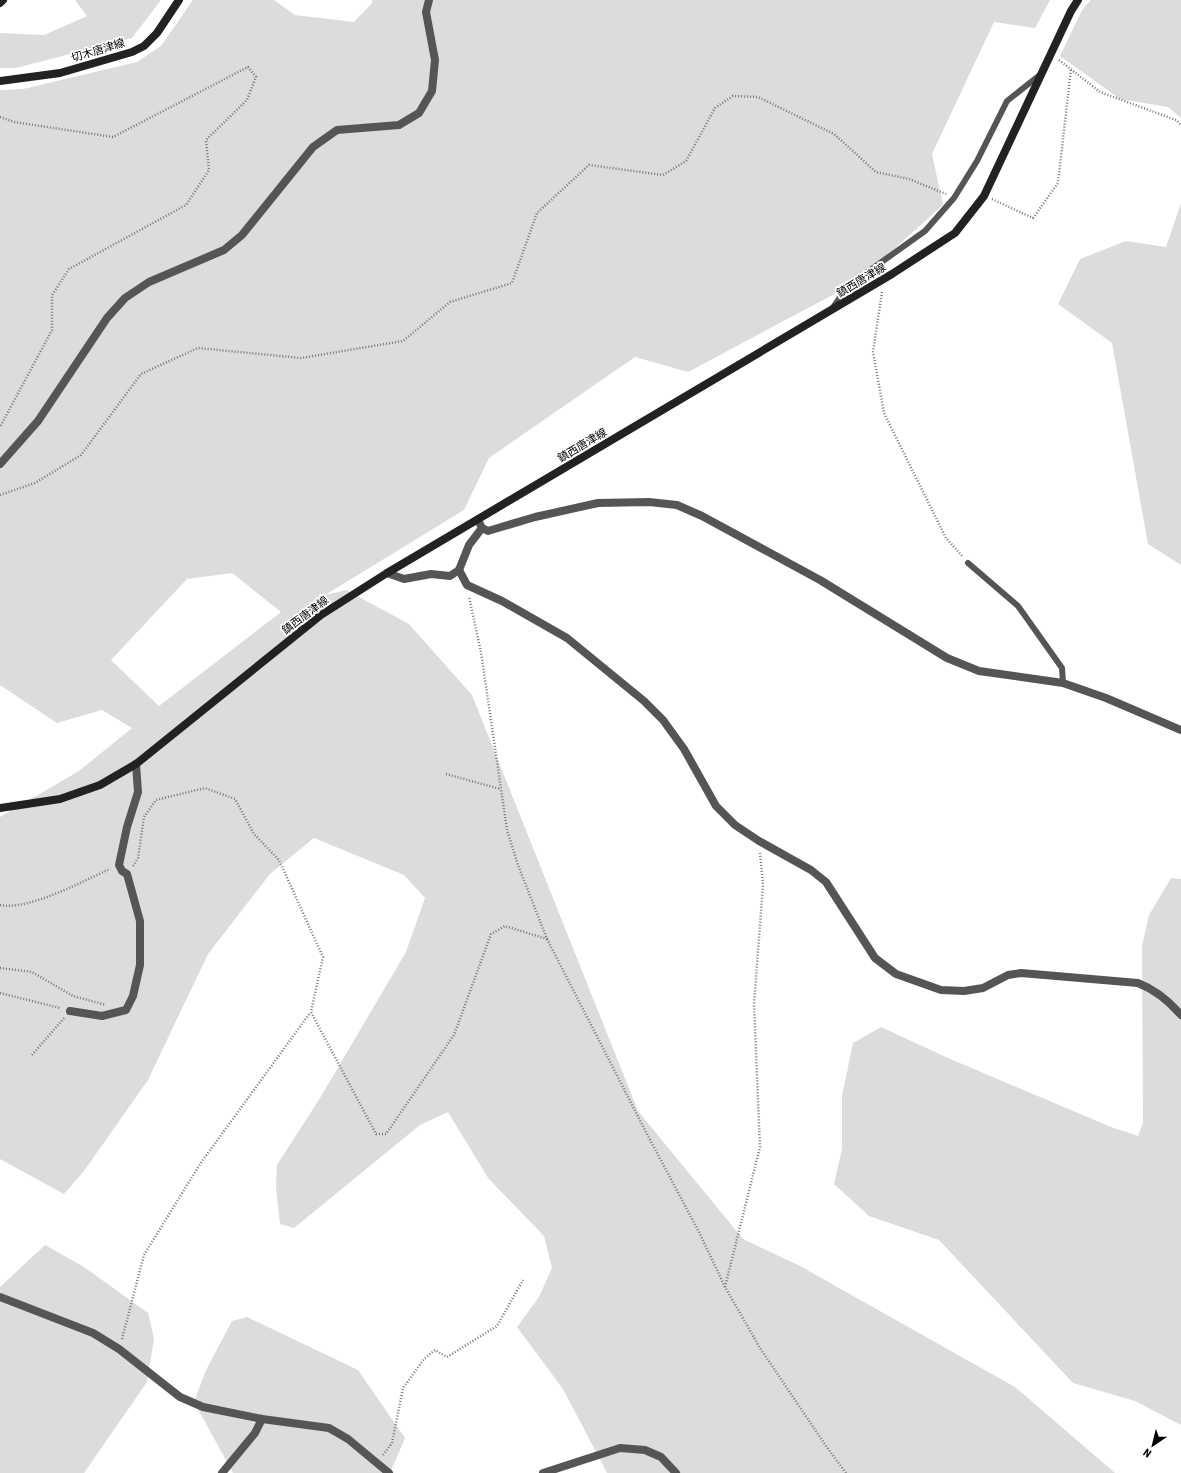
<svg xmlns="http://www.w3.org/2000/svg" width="1181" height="1473" font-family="'Roboto Condensed','Noto Sans JP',sans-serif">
<rect width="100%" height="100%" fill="#fff"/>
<g fill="#dcdcdc" fill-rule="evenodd">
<polygon points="75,0 161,0 132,38 16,68 0,68 0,33 44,35 87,16"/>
<path d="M193,0H274L295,15L354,22L372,3V0H1050L1035,28L994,22L932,154L943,205L857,282L688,372L635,357L489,458L464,510L325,595L346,590L409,624L472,695L638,1111L743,1239L800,1266L1015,1387L1115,1473H607L563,1389L517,1327L539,1297L552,1268L544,1236L488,1178L448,1112L420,1125L294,1228L280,1224L276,1187L277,1165L320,1098L406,952L425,898L404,875L314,838L270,874L208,954L148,1080L84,1171L64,1194L0,1159V817L79,771L132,728L102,710L57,723L0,685V90L23,89L137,62L161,46ZM232,573L281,612L159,706L111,660L187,579Z"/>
<polygon points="1091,0 1181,0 1181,118 1168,107 1120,99 1060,56 1082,10"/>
<polygon points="1181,203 1181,565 1148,544 1112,343 1058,304 1080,259 1126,241 1166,247"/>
<polygon points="1171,878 1181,879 1181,1425 1135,1401 1073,1383 939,1240 869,1216 834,1184 842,1149 842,1096 853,1043 881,1027 948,1058 1111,1127 1138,1136 1143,1123 1142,946 1149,915"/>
<polygon points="45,1245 84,1267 148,1313 154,1339 147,1382 84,1473 0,1473 0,1287"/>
<polygon points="247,1317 358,1370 405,1438 390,1473 233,1473 194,1402 206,1370 232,1321"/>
</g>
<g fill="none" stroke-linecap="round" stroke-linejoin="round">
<g stroke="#777" stroke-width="2.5" stroke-dasharray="1 2" stroke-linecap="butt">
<polyline points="1059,60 1100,92 1176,120 1181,125"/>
<polyline points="0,117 14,122 113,137 248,67 256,77 247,100 206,140 209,170 186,205 69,269 52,295 52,330 0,427"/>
<polyline points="992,199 1033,218 1058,183 1071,69"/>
<polyline points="882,292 873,352 884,413 946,538 963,557"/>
<polyline points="0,495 35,483 81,455 141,374 198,348 301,358 403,341 450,302 512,283 537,213 589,165 663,175 686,161 715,108 733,96 758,97 834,134 876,172 909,179 946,194"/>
<polyline points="446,774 500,789"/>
<polyline points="133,866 138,858 144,817 156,800 205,788 235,799 254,834 279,860 323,957 311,1012 376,1134 386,1134 454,1035 491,934 505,926 547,939 518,865 507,830 481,652 469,597"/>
<path d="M0,905C28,911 83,881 110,869"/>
<polyline points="547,939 648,1136 699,1232 725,1287 760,1348 826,1446 846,1473"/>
<polyline points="0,968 32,972 73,996 106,1005"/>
<polyline points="0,993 60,1008"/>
<polyline points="32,1055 64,1018"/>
<polyline points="725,1287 760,1147 754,1004 763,885 760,853"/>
<polyline points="122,1339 144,1255 200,1164 310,1013"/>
<polyline points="383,1455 392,1443 403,1388 424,1359 435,1350 447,1357 497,1326 523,1280"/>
</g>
<g stroke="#555" stroke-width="6">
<polyline points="832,309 848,286 925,231 954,198 977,161 1007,101 1041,74"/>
<polyline points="968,563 1018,606 1062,668 1063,683"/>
</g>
<g stroke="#555" stroke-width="8">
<polyline points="0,464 38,421 107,318 125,298 149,282 224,250 242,235 313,147 337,130 399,125 419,113 432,91 435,60 426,12 429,0"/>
<polyline points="482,528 488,531 535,517 598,503 649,502 677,505 702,516 820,580 947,658 979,671 1063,683 1106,698 1181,730"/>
<path d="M459,570L467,585L502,601L567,638L644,701L663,720L684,749L716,806L735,825L759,841L811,870L826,882L875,958L896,974L941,990L964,991L983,988L1008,975L1021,973L1138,983C1156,990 1169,1001 1181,1015"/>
<polyline points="387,573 404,579 431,574 450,576 459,570 469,545 482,528 480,524"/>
<polyline points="70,1011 102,1016 126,1010 133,996 140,965 140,921 127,874 122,871 119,865 127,827 138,792 136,764"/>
<polyline points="0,1297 93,1333 119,1349 180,1397 203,1407 262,1419 329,1428 348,1439 389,1473"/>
<polyline points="222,1473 255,1433 262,1419"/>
<polyline points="543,1473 620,1448 645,1450 661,1457 676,1473"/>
</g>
<g stroke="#222" stroke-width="8">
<polyline points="0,3 3,0"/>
<polyline points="0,81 60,73 132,52 144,46 157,33 179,0"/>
<polyline points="0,808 60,799 100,785 136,764 321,615 387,573 892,274 955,233 984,196 1071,11 1078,0"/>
</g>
</g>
<g text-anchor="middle" stroke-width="3.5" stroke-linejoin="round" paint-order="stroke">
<g font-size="11" fill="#000" stroke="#fff">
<text transform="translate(98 50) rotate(-17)" y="4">切木唐津線</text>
<text transform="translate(861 280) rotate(-31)" y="4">鎮西唐津線</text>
<text transform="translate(582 445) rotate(-31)" y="4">鎮西唐津線</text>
<text transform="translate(305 615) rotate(-37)" y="4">鎮西唐津線</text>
</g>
</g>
<g transform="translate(1153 1445) rotate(215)" stroke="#ffffff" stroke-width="3" paint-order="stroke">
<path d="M0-3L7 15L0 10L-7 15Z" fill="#000000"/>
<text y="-6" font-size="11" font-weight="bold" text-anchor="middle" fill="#000000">N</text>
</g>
</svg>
